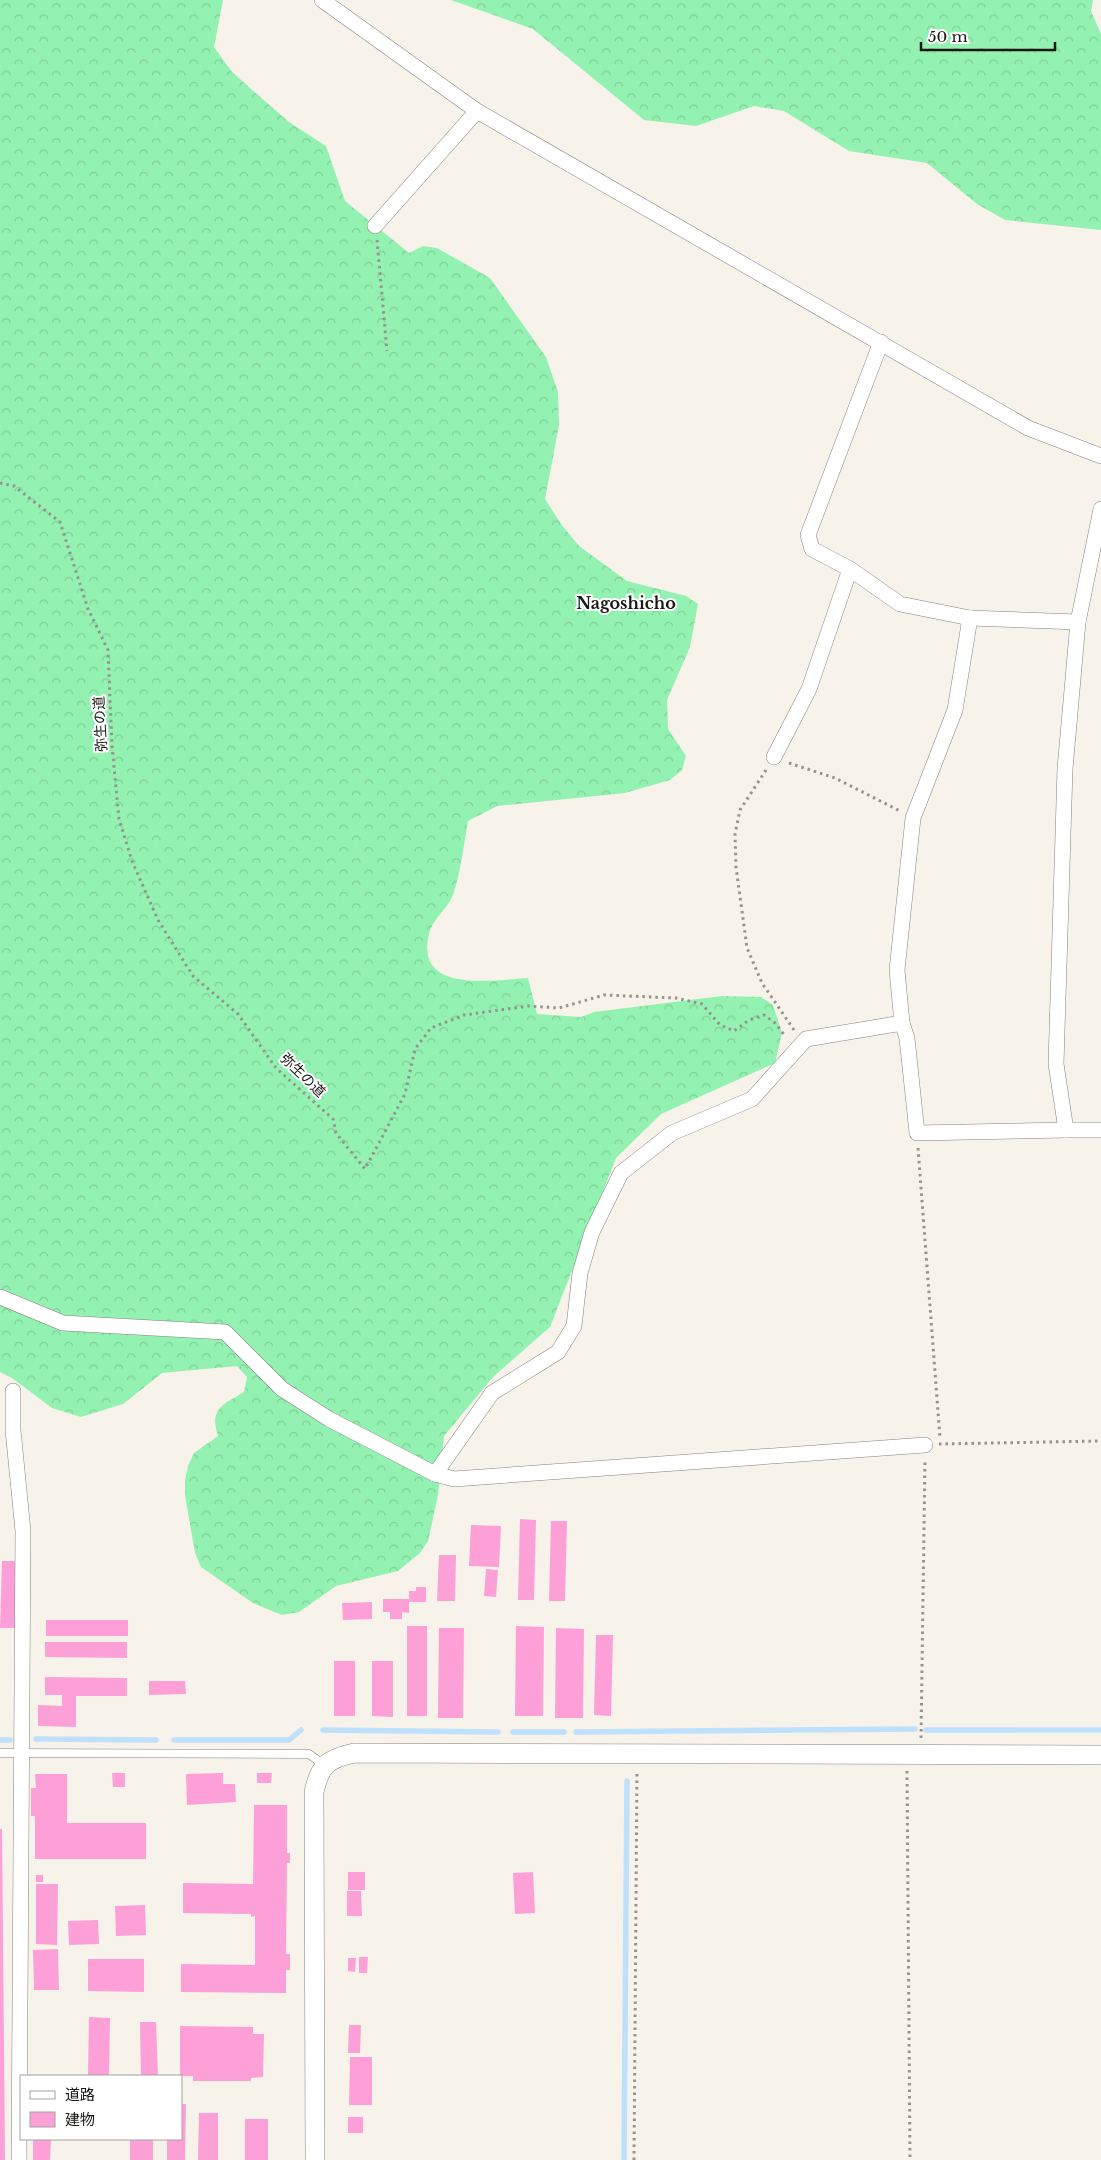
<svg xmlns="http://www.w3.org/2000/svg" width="1101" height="2160" font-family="'Libre Baskerville','Noto Sans JP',serif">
<defs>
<pattern id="forest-crowns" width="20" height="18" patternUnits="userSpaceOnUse" patternTransform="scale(1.25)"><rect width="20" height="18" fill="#93f2b1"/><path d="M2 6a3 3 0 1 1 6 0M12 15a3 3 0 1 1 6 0" fill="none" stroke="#7ecf97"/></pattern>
</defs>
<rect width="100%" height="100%" fill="#f7f2ea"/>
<g fill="url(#forest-crowns)">
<path d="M0,0H223L214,47L232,72L267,103L289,122L326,146L345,201L409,253L423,246L437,248L490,278L546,357L558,392L559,425L545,499L561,524L579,546L627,581L686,596L698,604L690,647L667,700L668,729L686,756L682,770L670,780L625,793L497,806L468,821C464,844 461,869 454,892C450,907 432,919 429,934C414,994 494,980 528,978L537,1014L581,1017L594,1012L722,996L761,997L773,1005L782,1033L775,1063L661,1114L616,1158L550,1327L493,1377L444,1436L438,1495L428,1541L420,1553L398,1571L336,1586L299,1612L282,1615L253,1603L201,1567L195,1553L185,1495V1480L188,1466L194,1453L218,1436C209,1408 223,1405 244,1392L247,1377L237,1366L162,1373L123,1404L81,1417L52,1408L12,1378L0,1372Z"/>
<polygon points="451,0 1093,0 1091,11 1101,34 1101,230 1005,220 977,204 927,163 849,151 784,111 754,106 696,126 644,120 533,29"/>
</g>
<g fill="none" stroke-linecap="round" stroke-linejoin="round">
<g stroke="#bee0fb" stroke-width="5.5">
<polyline points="323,1730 498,1732"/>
<polyline points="926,1730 1101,1730"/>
<polyline points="513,1732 564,1732"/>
<polyline points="576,1732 915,1729"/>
<polyline points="36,1739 156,1740"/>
<polyline points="0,1740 10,1740"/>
<polyline points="174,1740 289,1740 301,1730"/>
<polyline points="624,2160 627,1781"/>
</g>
</g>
<g fill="#fea0d8">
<polygon points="520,1519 536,1520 534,1600 518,1600"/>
<polygon points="551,1521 567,1521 565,1601 549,1601"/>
<polygon points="471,1525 501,1526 499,1567 469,1566"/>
<polygon points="439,1555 456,1555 455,1601 437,1601"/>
<polygon points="2,1561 17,1561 16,1628 0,1628"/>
<polygon points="486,1569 498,1570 496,1597 484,1596"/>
<polygon points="416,1587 426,1587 426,1602 409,1602 409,1613 402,1612 402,1619 390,1619 390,1612 383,1612 383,1599 409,1599 409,1591 416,1591"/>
<polygon points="372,1602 372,1619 343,1620 342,1603"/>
<rect x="46" y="1620" width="82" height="16"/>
<rect x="407" y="1626" width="20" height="90"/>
<polygon points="516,1626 544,1627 543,1716 515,1716"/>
<polygon points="439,1628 464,1628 463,1718 438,1718"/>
<polygon points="556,1628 584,1629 583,1718 555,1718"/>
<polygon points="596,1635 613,1635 611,1716 594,1715"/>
<polygon points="45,1642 127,1642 127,1658 45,1657"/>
<rect x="334" y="1661" width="21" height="55"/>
<polygon points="372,1661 393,1661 393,1717 372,1716"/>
<polygon points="45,1677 127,1678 127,1696 76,1696 76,1727 38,1726 38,1705 62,1706 62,1695 45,1695"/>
<polygon points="149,1681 185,1681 186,1694 149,1695"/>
<polygon points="112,1773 125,1773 125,1787 113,1787"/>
<polygon points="223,1773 223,1784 235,1784 236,1802 187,1805 186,1774"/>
<polygon points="257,1773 272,1773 271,1783 257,1783"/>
<polygon points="35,1774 67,1774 67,1823 146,1823 146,1859 35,1859 35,1816 31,1816 31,1788 36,1788"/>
<polygon points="254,1805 287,1805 287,1853 290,1853 290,1863 287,1863 286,1954 290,1954 290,1970 286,1970 286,1993 181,1992 181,1964 255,1965 255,1916 251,1917 251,1914 183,1913 183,1883 253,1884"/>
<polygon points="0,1829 2,1829 5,2160 0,2160"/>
<rect x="348" y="1872" width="17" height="18"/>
<polygon points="533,1872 535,1913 515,1914 513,1873"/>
<rect x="36" y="1875" width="7" height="7"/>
<polygon points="36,1884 58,1884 57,1945 36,1944"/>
<polygon points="347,1891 361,1891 362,1916 347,1916"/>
<polygon points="145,1905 146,1935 116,1936 115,1906"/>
<polygon points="98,1920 99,1944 69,1945 68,1921"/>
<polygon points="58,1949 59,1990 34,1990 33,1950"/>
<polygon points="359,1957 368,1957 367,1973 359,1973"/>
<polygon points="348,1958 356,1958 355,1972 348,1971"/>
<polygon points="88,1959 144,1959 144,1992 88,1991"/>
<polygon points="89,2017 110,2018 109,2076 88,2076"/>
<polygon points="140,2022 156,2022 158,2076 141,2076"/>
<polygon points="349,2025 361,2025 360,2053 348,2053"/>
<polygon points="180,2026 253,2027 253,2034 264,2034 263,2077 251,2078 251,2081 193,2081 193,2076 180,2076"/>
<polygon points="350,2057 372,2057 372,2105 349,2105"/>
<polygon points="181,2104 186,2104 185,2160 167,2160 167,2139 181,2139"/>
<polygon points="199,2113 218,2113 218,2160 198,2160"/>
<rect x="348" y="2117" width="15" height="16"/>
<rect x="245" y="2119" width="23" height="41"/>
<polygon points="33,2139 51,2139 50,2160 33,2160"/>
<rect x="130" y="2139" width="23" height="21"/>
</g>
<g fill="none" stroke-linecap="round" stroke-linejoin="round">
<defs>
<polyline id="service" points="0,1753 309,1754 324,1765"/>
<g id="minor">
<polyline points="322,0 477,111 1028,428 1101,456"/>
<polyline points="375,226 477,111"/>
<polyline points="881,342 808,535 812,549 850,569 900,604 970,618 1078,622"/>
<polyline points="1101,509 1078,622 1065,769 1056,1064 1066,1130 1101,1130"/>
<polyline points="970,618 955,710 913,818 897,970 902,1023 907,1038 917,1133 1066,1130"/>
<polyline points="774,757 809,689 850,569"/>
<polyline points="0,1297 63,1323 225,1332 282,1389 329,1419 435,1474 454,1479 925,1445"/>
<polyline points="13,1391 13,1430 23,1531 19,2160"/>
<polyline points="435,1474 492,1393 558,1352 574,1326 580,1273 592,1232 621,1173 672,1133 752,1099 806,1039 902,1023"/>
</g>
<path id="tertiary" d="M315,2160L314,1792C320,1765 327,1759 354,1753L1101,1755"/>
</defs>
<use href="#service" stroke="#87827c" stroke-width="9"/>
<use href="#minor" stroke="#87827c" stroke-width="16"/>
<use href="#tertiary" stroke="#87827c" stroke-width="20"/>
<g stroke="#96938d" stroke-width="3" stroke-dasharray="2.5 4" stroke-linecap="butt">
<polyline points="377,240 387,351"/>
<polyline points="0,483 14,486 60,522 88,609 108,650 112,746 119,819 132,861 158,920 193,976 238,1014 276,1068 333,1119 336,1133 365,1169 405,1094 415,1049 431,1028 464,1015 528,1006 559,1008 604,995 676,998 702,1004 720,1025 734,1031 749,1020 764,1015 775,1023 786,1037"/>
<polyline points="789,763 835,778 900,811"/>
<polyline points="766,770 740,810 735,834 736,867 747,948 762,983 794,1030"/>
<polyline points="918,1148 940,1438"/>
<polyline points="939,1444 1101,1441"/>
<polyline points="921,1738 925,1459"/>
<polyline points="907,1771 910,2160"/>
<polyline points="634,2160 637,1771"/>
</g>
<use href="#service" stroke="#fff" stroke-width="8"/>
<use href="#minor" stroke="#fff" stroke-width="15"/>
<use href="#tertiary" stroke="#fff" stroke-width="19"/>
</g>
<g text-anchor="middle" stroke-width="4" stroke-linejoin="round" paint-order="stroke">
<g font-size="14" fill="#191715" stroke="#fff">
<text transform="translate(100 724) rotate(-93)" y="5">弥生の道</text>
<text transform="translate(303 1075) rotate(44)" y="5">弥生の道</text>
</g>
<g font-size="16" font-weight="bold" fill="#191715" stroke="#fff">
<text x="626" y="609">Nagoshicho</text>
</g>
</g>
<rect x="20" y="2075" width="162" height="65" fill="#ffffff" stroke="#a3a2a1"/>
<rect x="30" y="2091" width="25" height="8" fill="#ffffff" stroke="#a3a2a1"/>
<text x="65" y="2100" font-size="15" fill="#191715">道路</text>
<rect x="30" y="2112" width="25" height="15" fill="#fea0d8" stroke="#a3a2a1"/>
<text x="65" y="2125" font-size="15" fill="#191715">建物</text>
<path d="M921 42v8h134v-8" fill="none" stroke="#191715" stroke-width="2.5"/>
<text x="928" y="42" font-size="15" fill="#191715" stroke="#ffffff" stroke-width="4" paint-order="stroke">50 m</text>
</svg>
